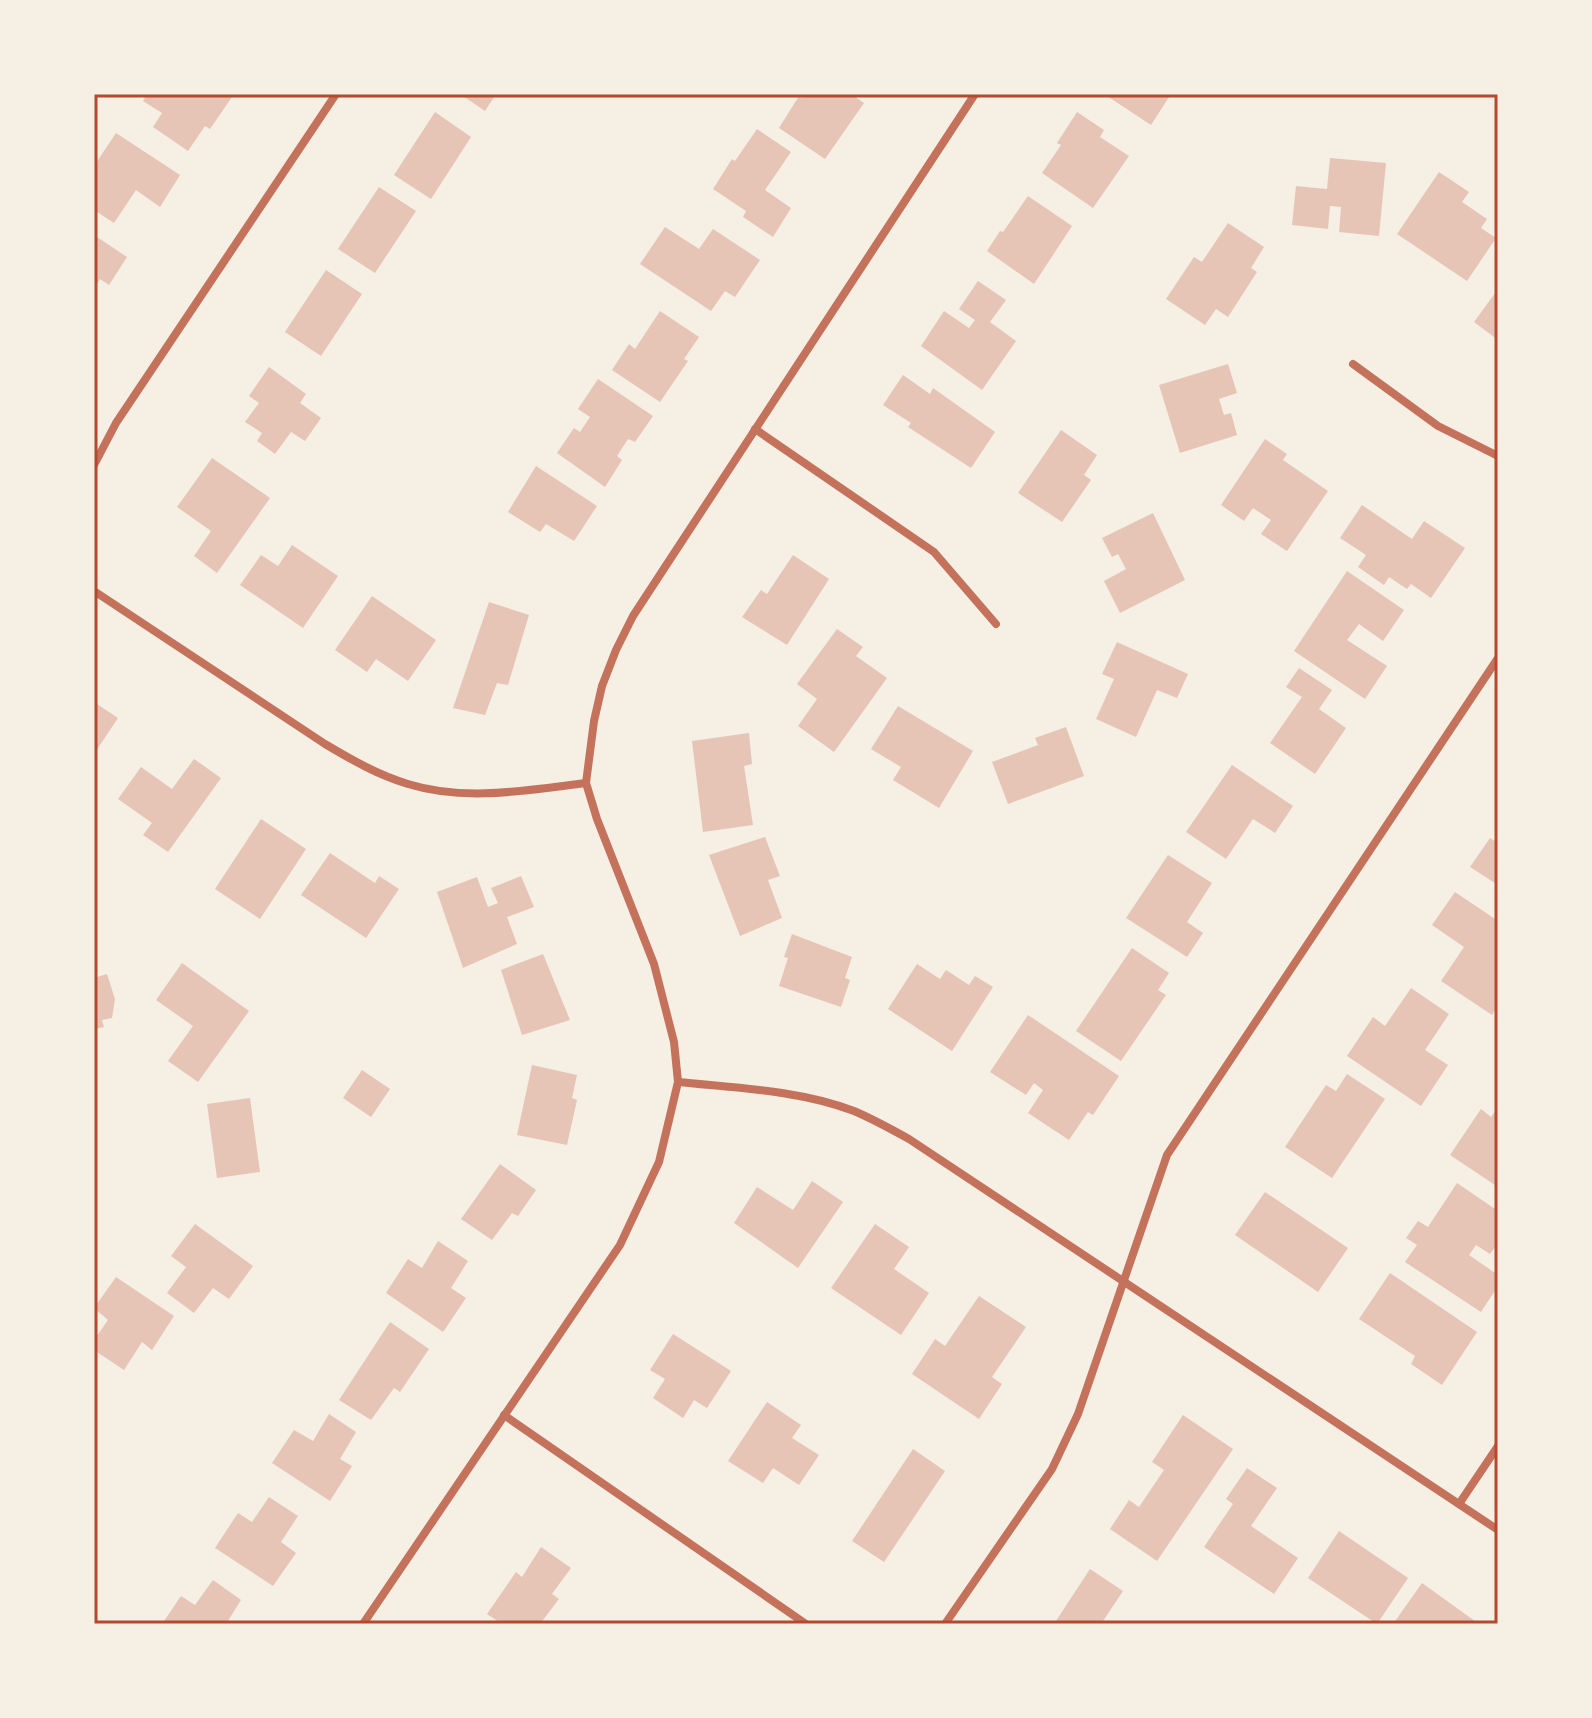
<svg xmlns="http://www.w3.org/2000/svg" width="1592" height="1718" font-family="Ubuntu,sans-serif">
<rect width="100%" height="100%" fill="#f6efe4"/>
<g fill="#e6c5b7">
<polygon points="147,94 234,94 210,129 205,126 188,151 153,127 162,113 143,101"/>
<polygon points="460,94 496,94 485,111"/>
<polygon points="805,94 857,94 855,97 864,103 825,159 779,128 799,96 802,98"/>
<polygon points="1104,94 1171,94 1151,125"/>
<polygon points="435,112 471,137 431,199 394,175"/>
<polygon points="1077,112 1104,130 1100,137 1129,156 1093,208 1042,173 1061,145 1057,143"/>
<polygon points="757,129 791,152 765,190 791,208 773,237 743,217 746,211 713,189 732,159 735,161"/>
<polygon points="116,133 180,175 160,207 136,190 114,223 94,210 94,166"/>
<polygon points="1330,158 1386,163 1379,236 1339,232 1341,207 1330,206 1328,229 1292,225 1296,186 1327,189"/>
<polygon points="1439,172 1469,192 1462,202 1487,219 1481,228 1496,238 1467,281 1397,234"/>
<polygon points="379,187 416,211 375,273 338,249"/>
<polygon points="1028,196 1072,226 1034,284 987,251 1000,231 1003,232"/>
<polygon points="1228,223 1264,247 1251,268 1257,272 1228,317 1216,309 1205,325 1166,299 1194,257 1202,262"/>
<polygon points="665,227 699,249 713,229 760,260 735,297 725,291 711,311 640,264"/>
<polygon points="94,235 127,257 109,285 100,279 94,288"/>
<polygon points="326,270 362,294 321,356 285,332"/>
<polygon points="978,281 1006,300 990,322 1016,341 982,390 921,346 944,311 969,328 975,320 959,309"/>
<polygon points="1498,289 1498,340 1474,322"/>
<polygon points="660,311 699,337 684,359 688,361 660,402 612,370 629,344 635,349"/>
<polygon points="1228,364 1237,393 1219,399 1224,415 1231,413 1237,435 1180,453 1159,385"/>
<polygon points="269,367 306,394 300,403 321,418 305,441 291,432 275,454 257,441 262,433 245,422 259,403 249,396"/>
<polygon points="903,375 930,394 933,388 995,432 971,468 908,427 911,423 883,405"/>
<polygon points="598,379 653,416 635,442 628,439 617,456 622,460 605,487 557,453 574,428 580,432 590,417 578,409"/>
<polygon points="1061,430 1097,455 1084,475 1091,480 1062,522 1018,493"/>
<polygon points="1265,439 1287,454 1283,460 1328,491 1287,551 1261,534 1271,520 1253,508 1244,521 1221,505"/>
<polygon points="212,458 270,498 217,573 194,556 211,531 177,507"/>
<polygon points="536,466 597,506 574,541 546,524 540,532 508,512"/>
<polygon points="1362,505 1412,539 1424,521 1465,548 1431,598 1411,584 1407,589 1389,577 1384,585 1358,567 1366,555 1340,538"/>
<polygon points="1153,513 1185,580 1120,613 1104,581 1126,569 1118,554 1112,557 1102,538"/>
<polygon points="292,545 338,576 303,628 240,585 261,555 278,566"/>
<polygon points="793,555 829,579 787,645 742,617 761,590 767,594"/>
<polygon points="1347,571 1404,610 1383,641 1359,624 1347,640 1387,666 1365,699 1294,651"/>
<polygon points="372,596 436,640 408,681 376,659 367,672 335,650"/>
<polygon points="489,602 529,615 508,685 497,683 485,715 453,708"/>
<polygon points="837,629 863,647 856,656 887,678 834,752 798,726 817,699 797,684"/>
<polygon points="1117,642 1188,674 1177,698 1157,690 1136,737 1096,719 1114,679 1102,674"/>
<polygon points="1299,668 1332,690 1319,709 1346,728 1315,774 1270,743 1302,697 1286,687"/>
<polygon points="94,702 118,718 94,754"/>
<polygon points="898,706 973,751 939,808 893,780 901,767 871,749"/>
<polygon points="1066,727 1084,776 1008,804 992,762 1038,745 1035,738"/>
<polygon points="749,733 752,764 744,766 753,825 703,832 692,741"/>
<polygon points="194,759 221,778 168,852 143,835 152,823 118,799 141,767 172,789"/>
<polygon points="1232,765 1293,806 1275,833 1253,819 1226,859 1186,832"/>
<polygon points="261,819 306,849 260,919 215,889"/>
<polygon points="765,837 780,876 768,880 782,918 740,936 709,855"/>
<polygon points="1490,838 1498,843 1498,885 1470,867"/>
<polygon points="330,853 375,883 379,876 399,889 366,938 301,895"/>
<polygon points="1168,855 1212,883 1187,922 1203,933 1187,957 1126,918"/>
<polygon points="521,876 534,907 507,917 517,944 463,968 437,892 477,877 488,907 498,903 491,888"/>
<polygon points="1455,892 1498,921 1498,1005 1492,1015 1441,981 1464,947 1432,925"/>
<polygon points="792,934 852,957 845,978 850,980 841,1007 779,986 788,958 784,957"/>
<polygon points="1132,948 1169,973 1158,990 1166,995 1121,1061 1076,1031"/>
<polygon points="543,954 570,1020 522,1035 501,970"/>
<polygon points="182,963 249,1011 198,1082 168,1061 193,1026 156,1000"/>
<polygon points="917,964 940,979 946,970 969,985 975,976 993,987 952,1051 888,1009"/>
<polygon points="107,974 115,999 112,1018 102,1020 104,1027 94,1029 94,978"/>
<polygon points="1411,988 1449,1014 1425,1050 1448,1065 1421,1106 1347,1056 1373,1017 1385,1026"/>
<polygon points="1028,1015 1119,1076 1093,1115 1088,1112 1069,1140 1028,1113 1043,1090 1034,1083 1026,1095 990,1072"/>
<polygon points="532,1065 577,1075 572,1098 577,1100 567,1145 517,1135"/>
<polygon points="362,1070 390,1089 371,1117 343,1098"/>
<polygon points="1347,1074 1385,1099 1332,1178 1285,1147 1326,1085 1336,1091"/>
<polygon points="250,1098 260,1172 217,1178 207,1104"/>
<polygon points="1498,1107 1498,1187 1450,1155 1481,1109 1491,1117"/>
<polygon points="500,1164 536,1190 518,1216 512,1213 492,1240 461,1219"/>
<polygon points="812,1181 843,1202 798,1268 734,1223 757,1187 793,1210"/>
<polygon points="1457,1183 1498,1211 1498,1243 1490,1254 1476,1245 1469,1255 1498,1275 1498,1286 1481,1312 1405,1262 1417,1245 1406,1238 1418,1221 1428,1227"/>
<polygon points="1265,1192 1348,1248 1318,1292 1235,1235"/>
<polygon points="195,1224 253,1266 229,1299 213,1288 194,1313 167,1293 186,1267 171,1256"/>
<polygon points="875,1224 909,1247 894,1269 929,1293 901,1335 831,1288"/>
<polygon points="438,1241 468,1261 451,1288 466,1298 443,1332 386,1293 408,1259 422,1268"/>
<polygon points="1390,1273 1477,1332 1442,1385 1411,1364 1415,1356 1359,1319"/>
<polygon points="116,1277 174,1316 152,1350 142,1342 124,1370 94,1350 94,1340 108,1320 94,1308"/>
<polygon points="979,1296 1026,1327 992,1377 1002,1384 979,1419 912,1374 935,1339 945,1346"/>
<polygon points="390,1322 429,1349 400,1392 394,1388 371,1420 339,1400"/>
<polygon points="673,1334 731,1371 707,1408 694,1400 683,1418 653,1398 665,1379 650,1370"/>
<polygon points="767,1402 801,1425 792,1438 819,1455 799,1485 773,1468 763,1483 728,1461"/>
<polygon points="329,1414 356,1432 340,1459 352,1466 330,1501 272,1463 294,1430 313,1441"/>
<polygon points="1183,1415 1233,1449 1157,1561 1110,1529 1129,1500 1139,1507 1164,1470 1152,1462"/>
<polygon points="913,1449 945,1471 884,1562 852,1541"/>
<polygon points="1247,1468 1277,1488 1251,1526 1298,1558 1274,1594 1204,1547 1233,1504 1226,1499"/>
<polygon points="269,1497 298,1516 281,1542 296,1553 273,1586 215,1548 238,1513 252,1522"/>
<polygon points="1339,1531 1408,1578 1377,1624 1308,1578"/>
<polygon points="541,1547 571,1568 552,1594 559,1599 540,1624 502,1624 487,1614 516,1572 522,1577"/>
<polygon points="1090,1569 1123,1591 1101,1624 1054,1624"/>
<polygon points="213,1580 241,1600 226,1624 162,1624 181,1596 195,1605"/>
<polygon points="1422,1583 1479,1624 1393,1624"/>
</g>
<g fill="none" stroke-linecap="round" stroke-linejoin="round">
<g stroke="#c5725c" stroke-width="8">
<polyline points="1353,364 1438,426 1498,456"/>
<polyline points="755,429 934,552 996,624"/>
<polyline points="94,465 116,423 336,94"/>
<path d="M94,591L325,744C352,760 378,775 408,784C466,802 528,790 586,783"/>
<path d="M678,1082C736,1088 799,1090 854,1111C873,1119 891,1129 909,1139L1498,1530"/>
<polyline points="504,1415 806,1624"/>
<polyline points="1459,1504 1498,1446"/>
<polyline points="363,1624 620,1245 659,1162 678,1082 674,1042 654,964 597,819 586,783 594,721 602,686 616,650 633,616 667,564 975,94"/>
<polyline points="945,1624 1052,1469 1078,1414 1167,1155 1498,658"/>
</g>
</g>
<rect width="1592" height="1718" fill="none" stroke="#f6efe4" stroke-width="192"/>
<rect x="96" y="96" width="1400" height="1526" fill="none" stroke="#b5482f" stroke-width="3"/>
</svg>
